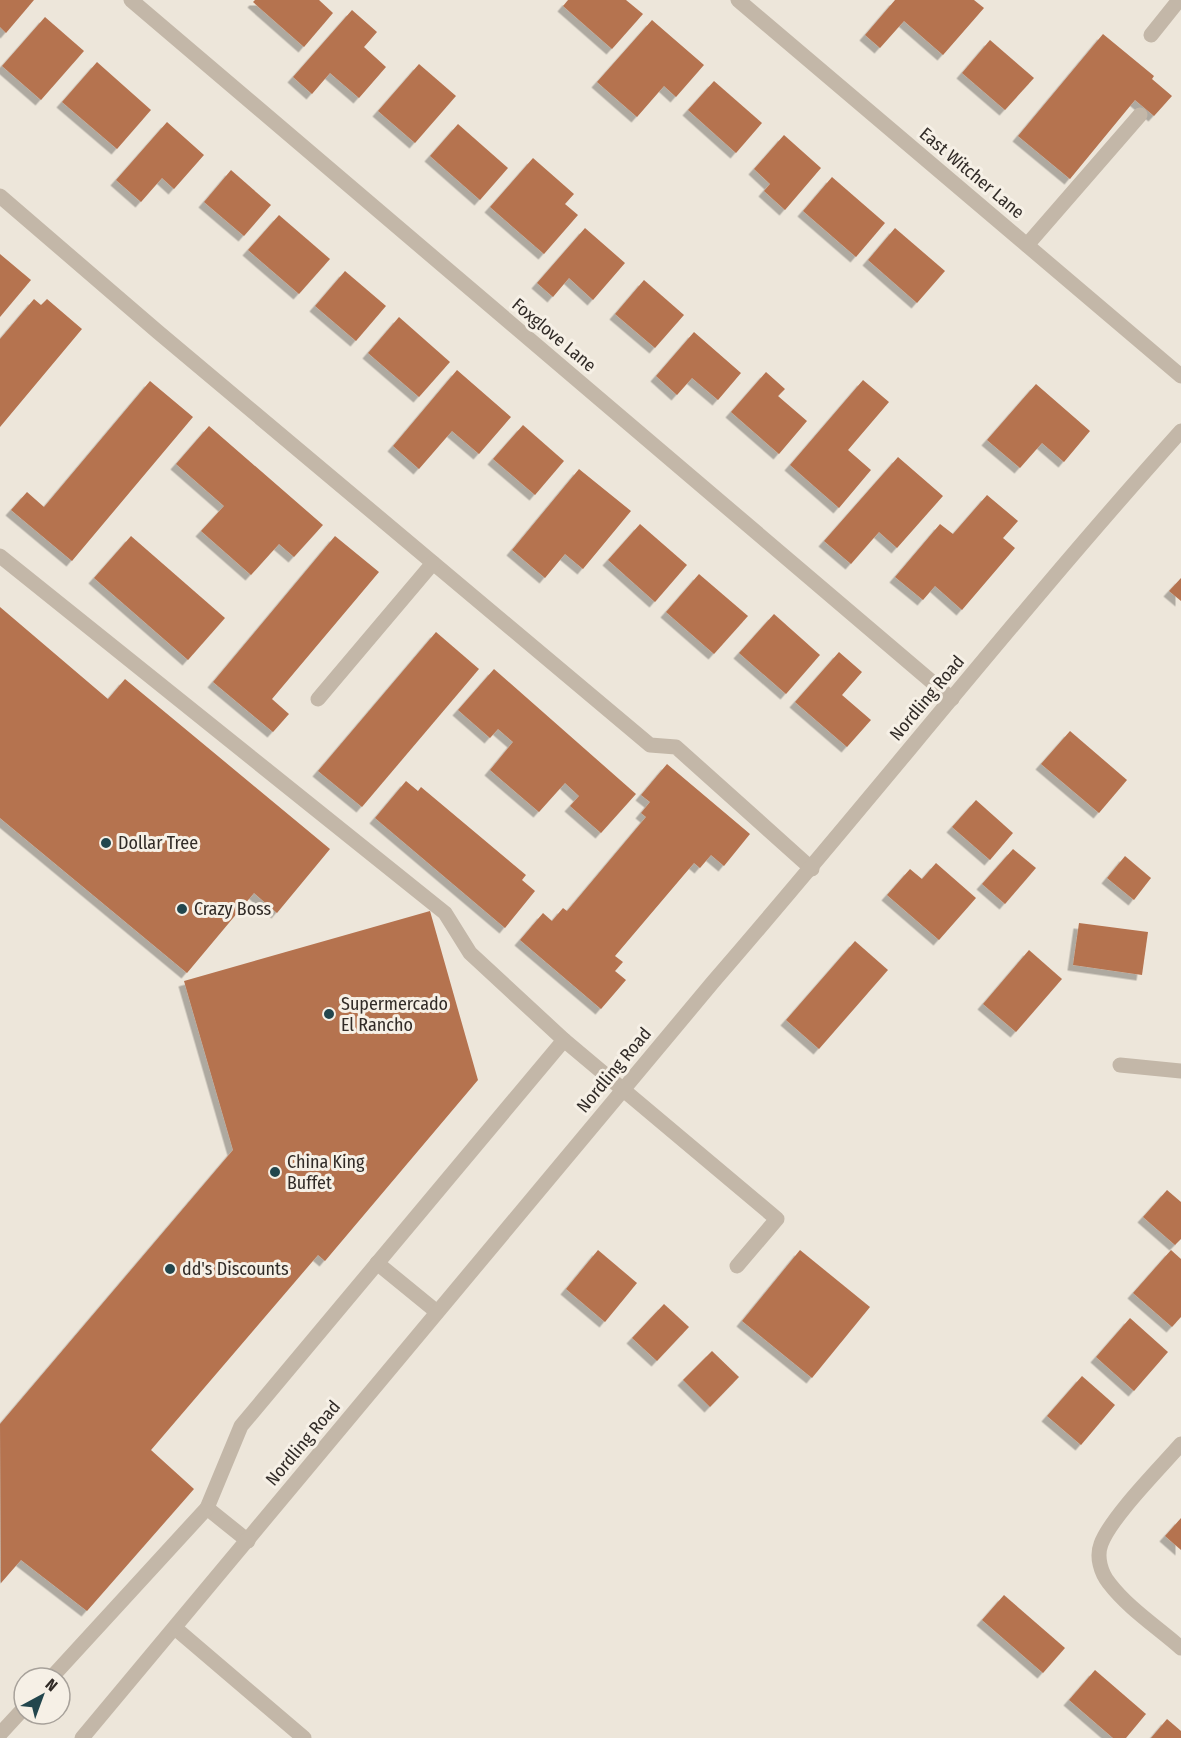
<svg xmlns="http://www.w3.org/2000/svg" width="1181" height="1738" font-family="'Fira Sans Condensed',sans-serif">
<defs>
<filter id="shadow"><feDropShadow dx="-5.5" dy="5.5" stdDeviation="0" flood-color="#0004"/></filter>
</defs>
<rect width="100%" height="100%" fill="#ede6da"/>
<g fill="#b57350" filter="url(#shadow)">
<polygon points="0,0 34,0 6,33 0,27"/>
<polygon points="255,0 319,0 333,13 304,47 253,2"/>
<polygon points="568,0 626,0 643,14 612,49 563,6"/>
<polygon points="895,0 974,0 984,8 943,55 904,21 880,48 865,35"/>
<polygon points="352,10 377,32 364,47 386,67 359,98 330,73 312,94 293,77"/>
<polygon points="45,17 84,51 41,100 2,66"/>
<polygon points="652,20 704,65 676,97 664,86 637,117 597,82"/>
<polygon points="1103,34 1154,76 1152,79 1172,96 1154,116 1135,100 1070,179 1018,136"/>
<polygon points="990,40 1034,78 1005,110 962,73"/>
<polygon points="97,62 151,110 117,149 62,102"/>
<polygon points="419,64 456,96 415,143 378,111"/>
<polygon points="714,81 762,123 736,153 688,110"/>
<polygon points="167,122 204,155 174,189 162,178 141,202 116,180"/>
<polygon points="458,124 508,168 480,200 430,156"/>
<polygon points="784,135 821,168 785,210 764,191 770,184 754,169"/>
<polygon points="533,158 574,194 565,204 578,215 544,254 490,207"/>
<polygon points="231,170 271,205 244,236 204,202"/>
<polygon points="832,177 885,223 856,257 803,211"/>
<polygon points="279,215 330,259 299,294 248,250"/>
<polygon points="585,228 625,263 593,300 569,278 553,297 537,283"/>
<polygon points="895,228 945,271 917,303 868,260"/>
<polygon points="0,254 31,280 0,317"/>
<polygon points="345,271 386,306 356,341 315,306"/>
<polygon points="644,280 684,315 655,348 615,314"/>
<polygon points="34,299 41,305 47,299 82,329 0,427 0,339"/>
<polygon points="399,317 450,362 419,397 368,353"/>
<polygon points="694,332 741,373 718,400 692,378 677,395 656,376"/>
<polygon points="457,370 511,417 479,454 452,431 419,469 393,446"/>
<polygon points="766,372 785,389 778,396 807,421 779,454 731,412"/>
<polygon points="863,380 889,402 848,450 871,470 839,508 790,465"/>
<polygon points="150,381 193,417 72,561 11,510 27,492 44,507"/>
<polygon points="1036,384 1090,431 1064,462 1042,443 1020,468 987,440"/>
<polygon points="523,425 564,461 535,495 493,459"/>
<polygon points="209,426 323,525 294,557 279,544 251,575 201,531 224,506 176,464"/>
<polygon points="898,457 943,496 897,548 879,532 851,564 824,541"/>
<polygon points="579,469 631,511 583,569 565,554 545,578 512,550"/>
<polygon points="987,495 1018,521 1003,538 1015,548 962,610 935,586 923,600 895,577 940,524 953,534"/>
<polygon points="640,524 687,565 655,602 608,560"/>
<polygon points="131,536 225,618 188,660 94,578"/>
<polygon points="335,536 379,572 272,699 289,714 273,732 213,682"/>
<polygon points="699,574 748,616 714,654 666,612"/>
<polygon points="1181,578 1181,601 1169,591"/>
<polygon points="0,607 108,699 125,679 330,849 277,913 254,893 187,973 0,818"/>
<polygon points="774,614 820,655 786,694 739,653"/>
<polygon points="436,632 479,669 362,807 318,771"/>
<polygon points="839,652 862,672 842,695 871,720 847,747 795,702"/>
<polygon points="494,669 636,794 601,833 570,806 579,796 565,783 539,812 490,770 513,742 498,729 490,738 458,710"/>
<polygon points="1070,731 1127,780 1099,813 1041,764"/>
<polygon points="667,764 750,834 724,866 711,855 700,868 694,863 615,956 623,962 615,971 626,980 601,1009 520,940 543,913 552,921 563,908 567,911 646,817 641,813 650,802 641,795"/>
<polygon points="406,781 418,791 421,787 526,875 522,880 535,891 505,928 375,818"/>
<polygon points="976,800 1013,833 990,860 952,827"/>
<polygon points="1013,849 1036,868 1005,904 982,884"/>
<polygon points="1125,856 1151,878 1134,900 1107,878"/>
<polygon points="936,863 976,898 939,940 887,895 910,869 922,879"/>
<polygon points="430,911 478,1080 325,1261 318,1255 151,1450 194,1489 87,1611 21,1560 1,1583 0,1424 233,1150 184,981"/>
<polygon points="1079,923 1148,932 1142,975 1073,965"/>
<polygon points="855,941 888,970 819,1049 786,1020"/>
<polygon points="1029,950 1062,979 1016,1032 983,1004"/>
<polygon points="1167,1190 1181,1202 1181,1239 1175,1245 1143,1217"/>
<polygon points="598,1250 637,1283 605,1322 566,1289"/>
<polygon points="800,1250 870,1307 812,1378 742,1321"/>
<polygon points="1171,1250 1181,1259 1181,1317 1172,1327 1133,1293"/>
<polygon points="664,1304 689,1327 657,1361 632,1338"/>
<polygon points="1130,1318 1168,1352 1134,1391 1096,1357"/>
<polygon points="712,1351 739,1377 710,1407 683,1380"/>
<polygon points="1082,1376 1115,1405 1081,1445 1047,1416"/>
<polygon points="1181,1518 1181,1550 1165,1536"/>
<polygon points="1004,1595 1065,1648 1043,1673 982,1620"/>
<polygon points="1095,1670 1146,1714 1126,1738 1113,1738 1069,1700"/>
<polygon points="1167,1719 1181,1731 1181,1738 1151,1738"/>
</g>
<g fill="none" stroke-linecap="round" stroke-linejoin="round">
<g stroke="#c3b7a8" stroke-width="15">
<polyline points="131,0 952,699"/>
<polyline points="738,0 1181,376"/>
<polyline points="1151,35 1179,0"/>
<polyline points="0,196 158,332 650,745 676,747 812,869"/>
<polyline points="1027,245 1140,115"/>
<polyline points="0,556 445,913 470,953 564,1040"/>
<polyline points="318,699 433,563"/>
<polyline points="1120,1065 1181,1071"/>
<polyline points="377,1263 437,1312"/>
<path d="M1181,1444C1160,1468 1111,1517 1101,1544C1096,1557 1101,1573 1109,1583C1128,1608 1157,1627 1181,1648"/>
<polyline points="207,1508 248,1541"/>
<polyline points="175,1628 304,1738"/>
<polyline points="51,1678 207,1508 241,1426 564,1040 777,1219 737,1266"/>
<polyline points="0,1734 24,1708"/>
<path d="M82,1738L713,982C871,800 1020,610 1181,431"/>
</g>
</g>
<g fill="#22464d" stroke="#f6f0e6" stroke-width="2">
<circle cx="106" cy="843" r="6"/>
<circle cx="182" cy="909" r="6"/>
<circle cx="329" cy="1014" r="6"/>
<circle cx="275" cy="1172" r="6"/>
<circle cx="170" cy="1269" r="6"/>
</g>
<g text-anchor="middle" stroke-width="6" stroke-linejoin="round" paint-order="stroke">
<g font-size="18" fill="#312b27" stroke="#f6f0e6">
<text transform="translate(972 173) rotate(40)" y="6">East Witcher Lane</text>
<text transform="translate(554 335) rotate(40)" y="6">Foxglove Lane</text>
<text transform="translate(927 698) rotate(-50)" y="6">Nordling Road</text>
<text transform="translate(614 1070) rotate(-50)" y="6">Nordling Road</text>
<text transform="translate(303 1443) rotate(-50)" y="6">Nordling Road</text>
</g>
<g font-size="18" fill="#312b27" stroke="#f6f0e6" text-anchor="start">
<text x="118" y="849">Dollar Tree</text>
<text x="194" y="915">Crazy Boss</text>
<text x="341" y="1010">Supermercado<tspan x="341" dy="21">El Rancho</tspan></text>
<text x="287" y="1168">China King<tspan x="287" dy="21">Buffet</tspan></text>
<text x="182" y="1275">dd's Discounts</text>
</g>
</g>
<g transform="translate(42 1696) rotate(41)"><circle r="28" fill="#f6f0e6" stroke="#a7a19a" stroke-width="1.5"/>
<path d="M0-4.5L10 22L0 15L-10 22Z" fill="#22464d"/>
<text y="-9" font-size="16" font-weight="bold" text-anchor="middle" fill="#312b27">N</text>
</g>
</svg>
